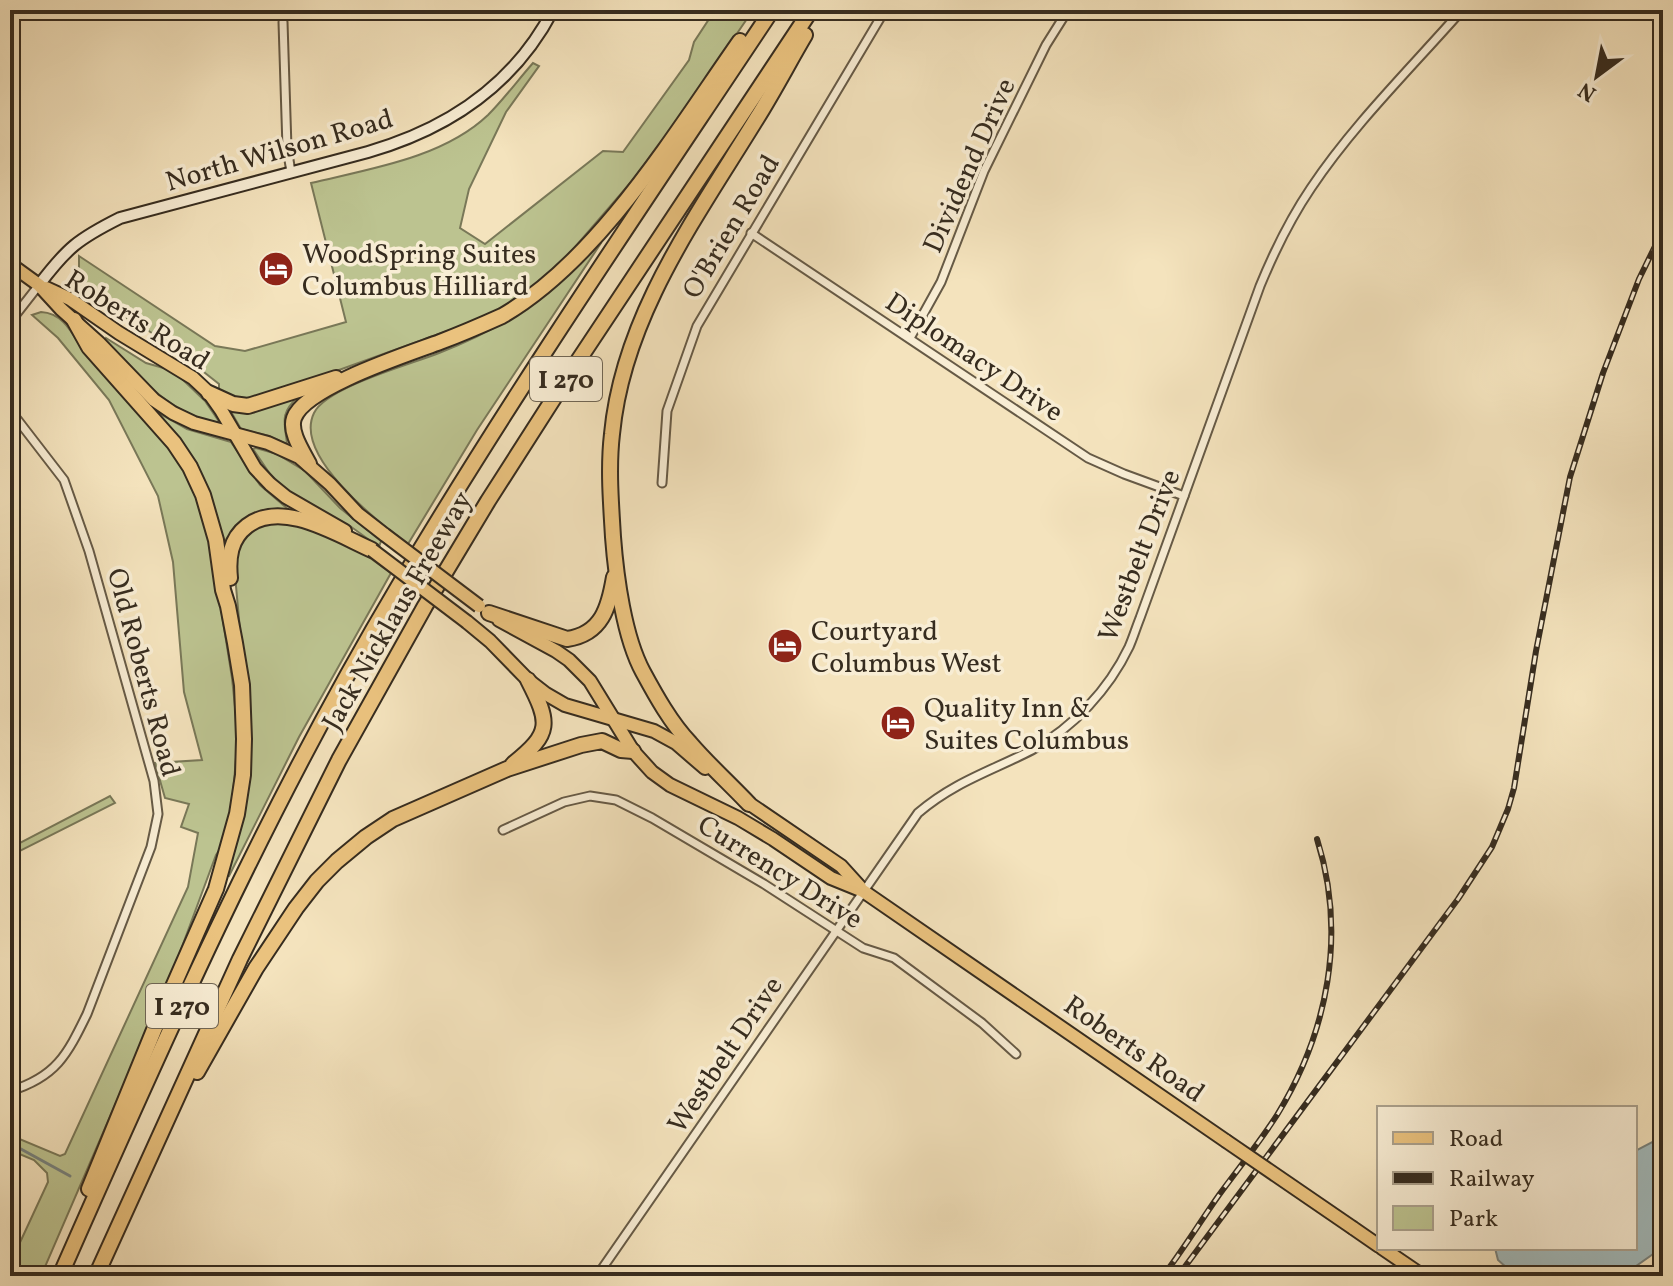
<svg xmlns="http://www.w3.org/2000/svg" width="1673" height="1286" font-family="Vollkorn,serif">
<rect width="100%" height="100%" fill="#f4e3bd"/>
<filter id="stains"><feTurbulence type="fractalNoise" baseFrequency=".0025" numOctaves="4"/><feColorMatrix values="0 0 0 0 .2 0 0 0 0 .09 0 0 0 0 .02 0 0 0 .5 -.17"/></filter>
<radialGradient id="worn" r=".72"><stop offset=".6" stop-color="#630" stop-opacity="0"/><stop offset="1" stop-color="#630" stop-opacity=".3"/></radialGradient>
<g fill="#bcc390" stroke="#797858" stroke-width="2">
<path d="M715,10H753L682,114L632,181L556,269L507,306L464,325L264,397C244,401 236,399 219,389V384L162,339L127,318L121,319L74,284L73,279L79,275V256L215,346L245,351L346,322L311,183C369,169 443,158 488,115C504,99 518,80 533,63L539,66L506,112L469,189L460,228L485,244L603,151L623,152L689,60L694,42Z"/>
<path d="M598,241L601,243L477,430L408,544C378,522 293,456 314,413C326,387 412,364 439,353C477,338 515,319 546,293C565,278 581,258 598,241Z"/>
<path d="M41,312C61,313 70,329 79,344L166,442L183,467L196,494L212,552L232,678L238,736L232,804L223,845L216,855L173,971L41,1276H10V1264L48,1182L47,1173L34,1160L10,1150V1135L60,1156L65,1154L188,887L198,833L181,827L189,804L165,798L155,763L202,760L184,692L173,562L158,496L109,400L58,338L32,315Z"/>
<path d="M106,338L146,363L167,369L180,377L205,401L220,423C170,416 137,375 105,340Z"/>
<path d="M298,397C279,414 285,423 287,444L269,436L241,429L230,410Z"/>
<path d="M155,411L187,429L231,442L260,485L289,510L288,511C248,508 246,524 224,553L220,534L154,412Z"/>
<polygon points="256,448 277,454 305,471 340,508 381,541 379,547 350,526 297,497 282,486 270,474 253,449"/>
<path d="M280,521L310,529L359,550L391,573L299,737L229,876L226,875L251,742L250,709L243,663L234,564C239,532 252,528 280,521Z"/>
<polygon points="110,796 115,803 10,856 10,848"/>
</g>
<polygon fill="#a2bbbd" stroke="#77827e" stroke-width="2" points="1658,1139 1663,1140 1663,1247 1622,1276 1516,1276 1498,1260 1495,1248 1635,1248 1635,1151"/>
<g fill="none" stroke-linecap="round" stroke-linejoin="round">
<g stroke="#77827e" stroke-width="3">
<polyline points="10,1143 70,1176"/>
<polyline points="133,1274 134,1276"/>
</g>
<defs>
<g id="street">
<polyline points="283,22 287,148 291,172"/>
<polyline points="751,233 1088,458 1124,474 1184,496"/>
<polyline points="10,322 39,285"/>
<polyline points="910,338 941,282 984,171 1046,45 1068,10"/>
<path d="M10,410L64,480L89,551L154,781L158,814L151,847L87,1014C67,1055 56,1077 10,1091"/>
<polyline points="662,483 667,411 697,326 885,10"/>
<polyline points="503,830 564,802 590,796 616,800 652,818 764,884 863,948 894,958 982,1023 1016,1054"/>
<path d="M597,1276L918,813C954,782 991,771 1032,750C1073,728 1109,689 1129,647C1133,638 1136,628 1140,618L1260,286C1274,252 1290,219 1311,188C1353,125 1411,68 1462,10"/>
</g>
<path id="secondary" d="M39,285C67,248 78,239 120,218L368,152C448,129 514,85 553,10"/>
<g id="primary">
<polyline points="10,264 39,285 61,309 99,343 154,400 173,413 194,423 268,443 299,457 330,484 358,514 385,535"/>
<polyline points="46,288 70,299 119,333 193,378 209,393 221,410 255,468 270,484 286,497 345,531"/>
<polyline points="499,620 556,651 569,660 590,681 633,751 652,772 670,785 738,818 773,839 831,878 863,891 1226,1141"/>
<polyline points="467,622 490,641 528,680 546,694 565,705 654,731 676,743 705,768"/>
<polyline points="744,800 841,866 860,887"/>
<polyline points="1353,1228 1379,1246"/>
<polyline points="1382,1248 1423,1276"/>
</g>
<g id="highway">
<polyline points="74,320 89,347 174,443 190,467 203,495 216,540 223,590 228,606 235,643 242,685 244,739 243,775 237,814 216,889 154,1030 89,1189"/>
<polyline points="209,393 233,404 248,406 336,378"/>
<path d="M309,464C303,452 289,432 294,418C305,387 408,354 440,342C461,334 482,325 502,316C599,260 676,132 740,41"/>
<path d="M230,578C228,558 230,539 247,526C282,499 338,535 372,550"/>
<path d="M489,613L567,639C602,634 609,607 614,577"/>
<path d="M513,764C552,733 550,723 528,680"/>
<path d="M749,804C729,783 708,764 690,743C671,723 656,696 643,672C624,637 616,577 613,537C611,503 608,468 612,434C623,316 697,216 757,118C774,91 789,62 805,35"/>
<polyline points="197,1072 256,968 296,908 317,881 337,861 366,837 393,819 507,769 581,745 602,741 621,750 633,751"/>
<path d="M60,1276C163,1042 267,807 398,587C515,390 645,201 772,10"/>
<polyline points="96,1276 240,959 339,760 425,606 488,501 568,376 811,10"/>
</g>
</defs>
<use href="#street" stroke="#665a46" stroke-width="11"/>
<use href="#secondary" stroke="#362c1f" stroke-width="14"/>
<use href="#primary" stroke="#362c1f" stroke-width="16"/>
<use href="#highway" stroke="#362c1f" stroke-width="18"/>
<use href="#street" stroke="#f8edd4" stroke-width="7"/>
<use href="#secondary" stroke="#f8edd4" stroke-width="10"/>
<use href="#primary" stroke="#eac27e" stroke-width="12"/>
<use href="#highway" stroke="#eac27e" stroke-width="14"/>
<defs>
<g id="rail">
<path d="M1163,1276C1183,1250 1200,1222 1219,1195C1238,1169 1259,1143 1277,1115C1328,1032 1347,934 1317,839"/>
<polyline points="1178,1276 1458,899 1492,847 1508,809 1514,788 1536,651 1570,477 1603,373 1639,279 1663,230"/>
</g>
</defs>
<use href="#rail" stroke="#362c1f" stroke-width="6"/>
<use href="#rail" stroke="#f8edd4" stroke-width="3" stroke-dasharray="9" stroke-linecap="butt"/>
<defs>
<g id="primary-bridge">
<polyline points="385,535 479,606"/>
<polyline points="372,550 467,622"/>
<polyline points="1226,1141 1353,1228"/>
</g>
</defs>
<use href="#primary-bridge" stroke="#362c1f" stroke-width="16" stroke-linecap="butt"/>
<use href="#primary-bridge" stroke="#eac27e" stroke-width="12"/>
</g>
<defs>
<symbol id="hotel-disc" viewBox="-11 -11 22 22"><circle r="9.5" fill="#8f2418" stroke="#f8edd4"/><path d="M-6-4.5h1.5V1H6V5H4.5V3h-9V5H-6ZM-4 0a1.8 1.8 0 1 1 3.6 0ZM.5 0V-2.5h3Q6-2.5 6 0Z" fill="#fff"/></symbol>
</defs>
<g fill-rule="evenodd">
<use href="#hotel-disc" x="256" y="249" width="40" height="40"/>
<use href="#hotel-disc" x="765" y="626" width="40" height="40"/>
<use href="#hotel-disc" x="878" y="703" width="40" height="40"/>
</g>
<g text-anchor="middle" stroke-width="7" stroke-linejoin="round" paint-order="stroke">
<g fill="#f8edd4" stroke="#706655" stroke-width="2">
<rect x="530" y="357" width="72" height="44" rx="6"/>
<rect x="146" y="984" width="72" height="44" rx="6"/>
</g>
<g font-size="26" font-weight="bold" fill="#362c1f">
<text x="566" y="388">I 270</text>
<text x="182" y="1015">I 270</text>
</g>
<g font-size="28" fill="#362c1f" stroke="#f8edd4">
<text transform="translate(279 149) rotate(-16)" y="10">North Wilson Road</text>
<text transform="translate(968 165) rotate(-66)" y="10">Dividend Drive</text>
<text transform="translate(730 226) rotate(-59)" y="10">O'Brien Road</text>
<text transform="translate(138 319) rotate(32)" y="10">Roberts Road</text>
<text transform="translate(975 356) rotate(34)" y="10">Diplomacy Drive</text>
<text transform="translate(1138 555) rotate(-69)" y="10">Westbelt Drive</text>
<text transform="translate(396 610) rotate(-60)" y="10">Jack Nicklaus Freeway</text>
<text transform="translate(145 672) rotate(75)" y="10">Old Roberts Road</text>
<text transform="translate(781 871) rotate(32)" y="10">Currency Drive</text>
<text transform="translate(1135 1048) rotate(35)" y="10">Roberts Road</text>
<text transform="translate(724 1054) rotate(-56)" y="10">Westbelt Drive</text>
</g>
<g font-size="28" fill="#362c1f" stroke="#f8edd4" text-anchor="start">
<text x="302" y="263">WoodSpring Suites<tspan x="302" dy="32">Columbus Hilliard</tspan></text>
<text x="811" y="640">Courtyard<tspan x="811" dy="32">Columbus West</tspan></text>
<text x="924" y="717">Quality Inn &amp;<tspan x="924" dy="32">Suites Columbus</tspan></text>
</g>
</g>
<rect width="1673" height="1286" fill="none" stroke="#f4e3bd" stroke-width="40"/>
<rect x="12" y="12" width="1649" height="1262" fill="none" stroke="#362c1f" stroke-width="4"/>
<rect x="20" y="20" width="1633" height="1246" fill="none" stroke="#362c1f" stroke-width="2"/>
<rect x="1377" y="1106" width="260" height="144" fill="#f8edd4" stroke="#aaa08c" stroke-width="2"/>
<rect x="1393" y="1132" width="40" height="12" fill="#eac27e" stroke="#aaa08c" stroke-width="2"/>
<text x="1449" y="1146" font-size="24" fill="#362c1f">Road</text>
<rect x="1393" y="1172" width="40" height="12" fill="#362c1f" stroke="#aaa08c" stroke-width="2"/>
<text x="1449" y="1186" font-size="24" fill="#362c1f">Railway</text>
<rect x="1393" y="1206" width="40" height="24" fill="#bcc390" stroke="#aaa08c" stroke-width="2"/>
<text x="1449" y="1226" font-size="24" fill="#362c1f">Park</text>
<g transform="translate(1597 76) rotate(212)" stroke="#f8edd4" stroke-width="6" paint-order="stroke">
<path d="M0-6L14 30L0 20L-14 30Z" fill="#362c1f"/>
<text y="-12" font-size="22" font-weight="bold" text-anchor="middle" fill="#362c1f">N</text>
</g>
<rect width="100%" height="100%" filter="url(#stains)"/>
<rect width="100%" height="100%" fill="url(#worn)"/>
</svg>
